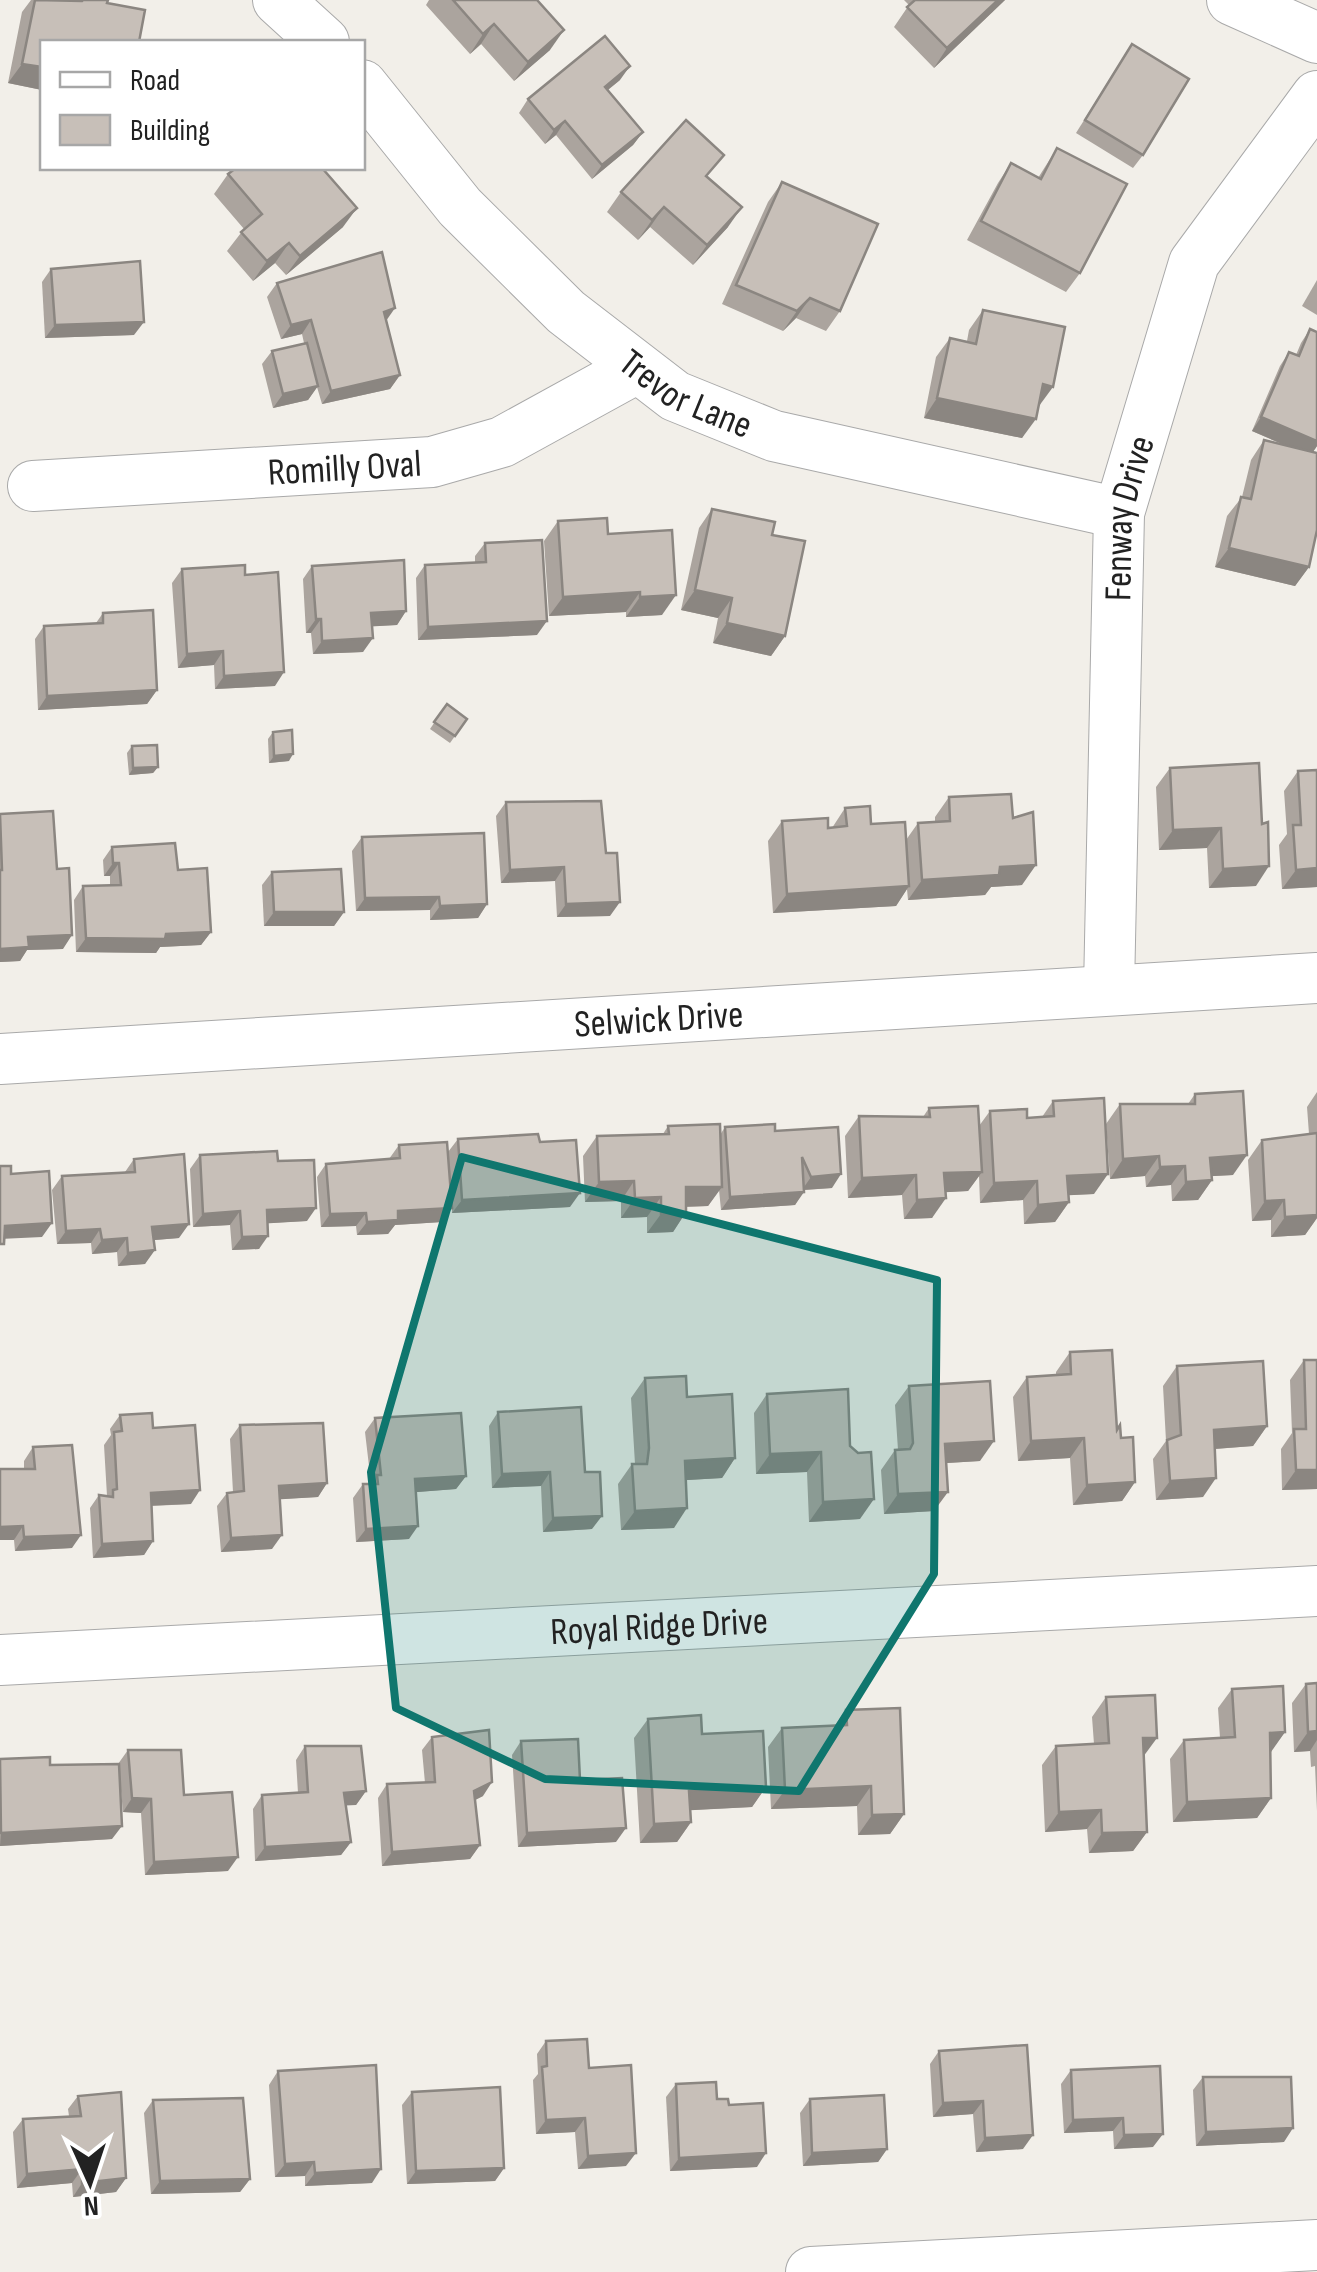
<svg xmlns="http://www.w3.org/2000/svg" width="1317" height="2272" font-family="'Sofia Sans Condensed',sans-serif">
<rect width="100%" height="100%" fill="#f2efe9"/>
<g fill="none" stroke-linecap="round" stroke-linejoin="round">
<defs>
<g id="minor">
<polyline points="278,0 324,42"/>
<polyline points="1232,0 1317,38"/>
<path id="s1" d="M362,85L460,207L566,312L675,396L774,436L1119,513"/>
<path id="s2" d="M33,486L432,462L502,442L635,369"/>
<path id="s3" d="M1109,989L1119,513L1194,263L1317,96"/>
<path id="s4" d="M0,1059L1317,978"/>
<path id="s5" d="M0,1660L1317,1591"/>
<polyline points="811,2272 1317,2245"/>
</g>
</defs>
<use href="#minor" stroke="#a9a9a9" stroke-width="52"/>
<use href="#minor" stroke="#fff" stroke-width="50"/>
</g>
<g fill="#aba49e">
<polygon points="31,0 108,0 42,42 42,90 8,83 22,12"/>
<polygon points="429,0 537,0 550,50 514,81 481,44 470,54 426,5"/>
<polygon points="904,0 1005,0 934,68 894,27 909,5"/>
<polygon points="1132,44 1143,155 1133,168 1076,133"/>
<polygon points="620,80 608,90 643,132 633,145 592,179 556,135 545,144 519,113 528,99"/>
<polygon points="1057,148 1080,273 1066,292 967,240 998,183 1011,163 1038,178"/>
<polygon points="228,174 343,227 286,275 275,263 253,281 227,251 244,229 214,194"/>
<polygon points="708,177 728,227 693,265 650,227 638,240 607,212 621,192"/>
<polygon points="782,182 840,311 826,331 796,318 783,331 722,304 768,202"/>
<polygon points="51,269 134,335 45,338 42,282"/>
<polygon points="1317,280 1317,315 1302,306"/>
<polygon points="277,283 386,321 400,375 390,389 322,404 317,387 308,400 273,408 262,364 272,351 304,343 302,334 281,339 267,297"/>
<polygon points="983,310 1039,406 1022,438 924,418 936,357 950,338 967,341 969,330"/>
<polygon points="1310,329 1317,446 1313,452 1309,567 1295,586 1215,567 1227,516 1242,497 1251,460 1264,440 1286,446 1252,431 1280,366 1289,352 1296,355 1301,343"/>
<polygon points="712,509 772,535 785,636 771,656 713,643 718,618 681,610 699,528"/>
<polygon points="558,521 608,534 662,615 626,617 626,612 549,616 544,541"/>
<polygon points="485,543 537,635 418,640 416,578 425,565 475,562 475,556"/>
<polygon points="312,566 406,611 397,625 372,626 363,652 313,654 311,633 306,633 303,579"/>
<polygon points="182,569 245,575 275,686 215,689 214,665 178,668 172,583"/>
<polygon points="103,613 157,690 147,704 38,710 35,639 44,626 96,623"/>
<polygon points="447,704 467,719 450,743 430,729"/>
<polygon points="273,732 289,761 269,763 268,739"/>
<polygon points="132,746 158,767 153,773 129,775 127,753"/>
<polygon points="1259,763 1256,886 1209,888 1207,848 1159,850 1156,787 1170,768"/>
<polygon points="1298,771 1317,887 1282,889 1279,845 1287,834 1284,791"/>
<polygon points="949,797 1013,818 1022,885 991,887 985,895 908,900 907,889 896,906 773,913 768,841 782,821 832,828 845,808 871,824 906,840 918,823 935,822 935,817"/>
<polygon points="506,802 610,916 557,917 555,881 501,883 496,816"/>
<polygon points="0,814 63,949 27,950 20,961 0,962"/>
<polygon points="362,837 487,904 478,918 430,920 430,910 356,911 352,851"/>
<polygon points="112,847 178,870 211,932 201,945 160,947 156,953 76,952 74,900 83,886 110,886 110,876 104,876 103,860"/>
<polygon points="272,872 344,912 334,926 264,926 262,885"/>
<polygon points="1317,1092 1317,1218 1305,1235 1271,1237 1271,1220 1252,1221 1248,1160 1262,1140 1309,1134 1307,1107"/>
<polygon points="1195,1094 1233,1175 1212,1176 1212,1180 1198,1200 1172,1201 1171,1185 1146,1187 1145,1176 1110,1179 1106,1124 1120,1104 1188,1104"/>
<polygon points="1053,1101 1094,1194 1068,1195 1069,1202 1055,1222 1024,1224 1023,1200 980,1203 979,1176 968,1191 945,1192 932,1218 904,1219 902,1195 848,1198 845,1136 859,1116 923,1117 929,1108 979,1126 990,1111 1027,1118 1042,1117"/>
<polygon points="668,1126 720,1135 725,1127 775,1131 832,1188 804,1190 795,1205 721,1210 719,1190 708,1206 686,1207 686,1212 673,1232 647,1233 647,1217 621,1218 621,1201 585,1202 583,1156 597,1136 663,1134"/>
<polygon points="458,1139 540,1142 570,1207 452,1213 452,1208 442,1222 395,1225 388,1234 357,1235 356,1226 321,1227 317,1177 326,1164 389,1159 399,1145 451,1196 448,1152"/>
<polygon points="200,1155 278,1161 307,1221 268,1223 259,1249 232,1250 230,1225 193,1227 190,1169"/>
<polygon points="134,1159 179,1238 154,1240 145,1264 118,1266 117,1252 92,1254 91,1243 57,1244 52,1190 62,1176 125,1172"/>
<polygon points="1070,1352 1121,1438 1135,1482 1122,1501 1073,1505 1070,1458 1018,1461 1013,1397 1027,1377 1056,1375 1056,1372"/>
<polygon points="1304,1360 1317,1360 1317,1489 1282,1490 1281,1449 1292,1433 1290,1380"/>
<polygon points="1177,1366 1267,1426 1253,1446 1215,1449 1203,1497 1156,1500 1153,1459 1166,1441 1163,1386"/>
<polygon points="645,1378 687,1397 735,1458 722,1478 686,1480 674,1528 621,1530 618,1484 632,1464 635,1464 631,1398"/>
<polygon points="909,1386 980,1461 946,1463 934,1511 884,1514 881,1470 895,1450 898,1450 895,1405"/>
<polygon points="767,1394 850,1446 860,1519 809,1522 807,1472 756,1474 754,1413"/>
<polygon points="498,1412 585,1472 592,1529 543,1532 541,1486 492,1488 489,1426"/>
<polygon points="120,1415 153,1428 191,1504 152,1506 153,1541 144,1555 93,1558 90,1508 99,1495 107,1496 104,1445 111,1435 110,1429"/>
<polygon points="375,1418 466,1476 456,1489 416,1492 409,1539 356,1542 353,1498 363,1484 371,1483 365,1432"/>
<polygon points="240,1425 327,1483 318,1497 280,1499 272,1549 221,1552 217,1506 227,1493 233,1492 230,1439"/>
<polygon points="33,1447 72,1548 15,1551 14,1540 24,1469 24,1461"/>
<polygon points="1317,1683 1317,1811 1315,1766 1311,1767 1310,1751 1294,1752 1292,1703 1306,1684"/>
<polygon points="1232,1689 1285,1732 1270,1752 1271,1798 1257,1818 1173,1822 1170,1759 1184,1740 1220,1738 1218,1708"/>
<polygon points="1106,1697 1144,1757 1147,1832 1133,1851 1089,1853 1087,1829 1045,1832 1042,1765 1056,1746 1094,1744 1092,1717"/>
<polygon points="846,1710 904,1814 890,1834 858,1835 857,1806 771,1809 768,1747 782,1728 835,1725"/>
<polygon points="648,1719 702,1734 766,1787 752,1807 690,1810 691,1822 677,1842 640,1843 634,1738"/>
<polygon points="432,1737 483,1796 475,1800 480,1845 470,1859 382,1866 378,1798 387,1784 425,1783 422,1750"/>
<polygon points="521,1741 580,1780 616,1842 518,1847 512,1755"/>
<polygon points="305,1746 366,1791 356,1805 346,1805 351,1842 341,1855 255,1861 253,1809 262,1795 298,1793 296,1760"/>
<polygon points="128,1750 184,1795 228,1871 145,1875 141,1813 123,1812 119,1770 112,1839 0,1846 0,1759 50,1765 118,1764"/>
<polygon points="546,2041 589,2068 626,2166 578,2169 575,2132 536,2134 533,2080 538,2074 537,2054"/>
<polygon points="939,2051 1023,2149 976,2152 973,2114 933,2117 930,2064"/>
<polygon points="1071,2070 1153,2147 1114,2149 1113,2131 1064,2133 1061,2084"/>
<polygon points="278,2071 372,2183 305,2186 305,2176 275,2177 269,2085"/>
<polygon points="1203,2077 1284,2142 1196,2146 1193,2090"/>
<polygon points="676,2084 729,2105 757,2167 670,2171 666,2097"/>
<polygon points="412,2092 504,2168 495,2181 407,2184 402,2105"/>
<polygon points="78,2096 126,2178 116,2192 73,2197 72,2183 17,2188 13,2132 23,2119 69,2116 68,2109"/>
<polygon points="810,2099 887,2149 878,2162 803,2166 800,2113"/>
<polygon points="153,2100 250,2179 240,2192 151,2194 144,2113"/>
</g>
<g fill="#8b8681">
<polygon points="998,0 1005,0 934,68 947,48"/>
<polygon points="494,24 481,44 470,54 483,34"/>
<polygon points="564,30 550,50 514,81 528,62"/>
<polygon points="22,64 42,67 42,90 8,83"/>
<polygon points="630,66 620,80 595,100 605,87"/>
<polygon points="565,121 556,135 545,144 554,130"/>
<polygon points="643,132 633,145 592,179 602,165"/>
<polygon points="664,207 650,227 638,240 652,220"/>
<polygon points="742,207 728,227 693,265 707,245"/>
<polygon points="357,208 343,227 286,275 300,256"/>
<polygon points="289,243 275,263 253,281 267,261"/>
<polygon points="810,298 796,318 783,331 797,311"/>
<polygon points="395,308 386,321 384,312"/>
<polygon points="311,320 302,334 281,339 291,325"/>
<polygon points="144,322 134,335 45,338 55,325"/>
<polygon points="400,375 390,389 322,404 331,391"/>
<polygon points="1043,384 1053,387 1039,406"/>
<polygon points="318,386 308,400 273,408 283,394"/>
<polygon points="937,398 1036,419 1022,438 924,418"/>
<polygon points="1261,417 1317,441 1317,446 1310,456 1252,431"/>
<polygon points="1229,548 1309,567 1295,586 1215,567"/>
<polygon points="695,590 732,598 718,618 681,610"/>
<polygon points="640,592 626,612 549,616 563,597"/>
<polygon points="676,595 662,615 626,617 640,597"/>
<polygon points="406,611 397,625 362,627 371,613"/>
<polygon points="316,619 321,619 311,633 306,633"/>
<polygon points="547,621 537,635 418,640 428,627"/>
<polygon points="727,623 785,636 771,656 713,643"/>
<polygon points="373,638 363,652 313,654 322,641"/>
<polygon points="223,651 214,665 178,668 187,654"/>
<polygon points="284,672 275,686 215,689 224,676"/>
<polygon points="157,690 147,704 38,710 47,696"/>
<polygon points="293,754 289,761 269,763 274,756"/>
<polygon points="158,767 153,773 129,775 133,768"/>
<polygon points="1221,828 1207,848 1159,850 1173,830"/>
<polygon points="113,863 119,863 110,876 104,876"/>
<polygon points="1036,865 1022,885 991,887 985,895 908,900 922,880 1000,867"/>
<polygon points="1269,866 1256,886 1209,888 1223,869"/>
<polygon points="564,867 555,881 501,883 510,870"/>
<polygon points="1317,868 1317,887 1282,889 1296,870"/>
<polygon points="909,886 896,906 773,913 787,894"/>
<polygon points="439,897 430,910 356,911 365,898"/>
<polygon points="620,902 610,916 557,917 566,904"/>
<polygon points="487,904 478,918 430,920 440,906"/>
<polygon points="274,912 344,912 334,926 264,926"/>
<polygon points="211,932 201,945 160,947 156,953 76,952 86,938"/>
<polygon points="72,935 63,949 27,950 20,961 0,962 0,949 28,937"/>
<polygon points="1247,1155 1233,1175 1196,1177 1210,1158"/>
<polygon points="1159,1156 1145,1176 1110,1179 1123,1159"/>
<polygon points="1185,1166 1171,1185 1146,1187 1160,1167"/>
<polygon points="982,1172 968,1191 931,1193 944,1173"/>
<polygon points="841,1174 832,1188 802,1190 811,1177"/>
<polygon points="1108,1174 1094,1194 1054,1196 1067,1176"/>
<polygon points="916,1175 902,1195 848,1198 862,1178"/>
<polygon points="1212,1180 1198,1200 1172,1201 1186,1182"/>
<polygon points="634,1181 621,1201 585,1202 599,1182"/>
<polygon points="1037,1181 1023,1200 980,1203 994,1183"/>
<polygon points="686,1187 722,1187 708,1206 672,1207"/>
<polygon points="804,1192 795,1205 721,1210 730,1197"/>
<polygon points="580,1193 570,1207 452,1213 462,1200"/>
<polygon points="661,1197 647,1217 621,1218 635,1198"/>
<polygon points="946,1198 932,1218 904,1219 917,1200"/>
<polygon points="1284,1200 1271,1220 1252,1221 1265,1201"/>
<polygon points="1069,1202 1055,1222 1024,1224 1038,1205"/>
<polygon points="316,1208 307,1221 257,1224 267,1210"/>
<polygon points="452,1208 442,1222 395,1225 388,1234 357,1235 367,1222 398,1211"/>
<polygon points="240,1211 230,1225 193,1227 203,1214"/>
<polygon points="686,1212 673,1232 647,1233 661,1214"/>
<polygon points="366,1213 356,1226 321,1227 330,1214"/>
<polygon points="1317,1215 1317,1218 1305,1235 1271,1237 1285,1217"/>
<polygon points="52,1223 42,1237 0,1239 5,1226"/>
<polygon points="189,1224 179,1238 143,1241 152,1227"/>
<polygon points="100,1229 91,1243 57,1244 66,1231"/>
<polygon points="268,1236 259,1249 232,1250 242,1237"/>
<polygon points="127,1238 117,1252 92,1254 102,1240"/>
<polygon points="155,1250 145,1264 118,1266 128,1253"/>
<polygon points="1267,1426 1253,1446 1200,1450 1214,1430"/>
<polygon points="1084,1438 1070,1458 1018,1461 1031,1441"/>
<polygon points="994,1441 980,1461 931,1464 945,1444"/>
<polygon points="821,1452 807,1472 756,1474 770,1454"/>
<polygon points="735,1458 722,1478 671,1481 685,1461"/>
<polygon points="1296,1470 1317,1470 1317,1489 1282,1490"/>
<polygon points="550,1472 541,1486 492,1488 502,1474"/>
<polygon points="466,1476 456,1489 405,1493 415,1479"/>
<polygon points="1216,1478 1203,1497 1156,1500 1170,1481"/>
<polygon points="1135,1482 1122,1501 1073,1505 1087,1485"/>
<polygon points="327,1483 318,1497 269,1500 279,1486"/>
<polygon points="200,1490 191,1504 141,1506 151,1493"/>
<polygon points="948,1492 934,1511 884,1514 898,1494"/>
<polygon points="874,1499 860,1519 809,1522 823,1502"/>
<polygon points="687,1508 674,1528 621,1530 635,1511"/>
<polygon points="602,1516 592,1529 543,1532 553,1518"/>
<polygon points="23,1526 14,1540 0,1540 0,1527"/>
<polygon points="418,1526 409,1539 356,1542 366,1529"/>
<polygon points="81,1535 72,1548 15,1551 24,1537"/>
<polygon points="282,1535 272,1549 221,1552 231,1538"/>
<polygon points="153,1541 144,1555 93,1558 102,1544"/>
<polygon points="1317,1731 1317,1740 1310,1751 1294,1752 1308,1732"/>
<polygon points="1285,1732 1271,1752 1256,1753 1270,1733"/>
<polygon points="1143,1738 1157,1738 1143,1757"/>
<polygon points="492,1782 483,1796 465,1805 474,1791"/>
<polygon points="871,1786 857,1806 771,1809 785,1790"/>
<polygon points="766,1787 752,1807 676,1811 689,1791"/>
<polygon points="366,1791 356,1805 335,1806 344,1793"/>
<polygon points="132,1798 151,1799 141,1813 123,1812"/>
<polygon points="1271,1798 1257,1818 1173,1822 1187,1802"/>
<polygon points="1101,1810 1087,1829 1045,1832 1059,1812"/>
<polygon points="904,1814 890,1834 858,1835 872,1815"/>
<polygon points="691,1822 677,1842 640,1843 654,1824"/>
<polygon points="122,1826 112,1839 0,1846 1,1833"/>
<polygon points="626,1828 616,1842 518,1847 527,1833"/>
<polygon points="1147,1832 1133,1851 1089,1853 1102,1833"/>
<polygon points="351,1842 341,1855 255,1861 265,1847"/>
<polygon points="480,1845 470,1859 382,1866 392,1852"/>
<polygon points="238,1857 228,1871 145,1875 154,1862"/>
<polygon points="983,2101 973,2114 933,2117 943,2103"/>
<polygon points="585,2118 575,2132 536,2134 546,2120"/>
<polygon points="1123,2118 1113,2131 1064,2133 1073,2120"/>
<polygon points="1293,2128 1284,2142 1196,2146 1206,2132"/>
<polygon points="1163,2134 1153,2147 1114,2149 1124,2135"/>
<polygon points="1033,2135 1023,2149 976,2152 985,2138"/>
<polygon points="887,2149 878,2162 803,2166 812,2153"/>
<polygon points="636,2153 626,2166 578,2169 588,2156"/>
<polygon points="766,2153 757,2167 670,2171 679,2158"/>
<polygon points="314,2162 305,2176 275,2177 285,2164"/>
<polygon points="504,2168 495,2181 407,2184 416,2171"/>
<polygon points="82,2169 72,2183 17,2188 27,2174"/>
<polygon points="381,2169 372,2183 305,2186 315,2173"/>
<polygon points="126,2178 116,2192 73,2197 82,2183"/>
<polygon points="250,2179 240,2192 151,2194 160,2181"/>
</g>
<g fill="#c7bfb8" stroke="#8b8681" stroke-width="2.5">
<polygon points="35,0 82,1 83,0 108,0 107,3 145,10 139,42 42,42 42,67 22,64"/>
<polygon points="453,0 537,0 564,30 528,62 494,24 483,34"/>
<polygon points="915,0 998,0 947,48 907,7"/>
<polygon points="605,36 630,66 605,87 643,132 602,165 565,121 554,130 528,99"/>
<polygon points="1132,44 1189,79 1143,155 1085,120"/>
<polygon points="686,120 724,155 706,176 742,207 707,245 664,207 652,220 621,192"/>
<polygon points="1057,148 1127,184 1080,273 981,221 1011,163 1041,179"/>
<polygon points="236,168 322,168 357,208 300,256 289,243 267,261 241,232 262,214 228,174"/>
<polygon points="782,182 878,224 840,311 810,298 797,311 736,285"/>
<polygon points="382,252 395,308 384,312 400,375 331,391 311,320 291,325 277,283"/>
<polygon points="140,261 144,322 55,325 51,269"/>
<polygon points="983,310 1065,327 1053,387 1043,384 1036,419 937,398 950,338 976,344"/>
<polygon points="1310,329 1317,332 1317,441 1261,417 1289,352 1299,356"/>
<polygon points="307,343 318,386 283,394 272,351"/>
<polygon points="1264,440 1317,453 1317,530 1309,567 1229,548 1241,497 1251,499"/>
<polygon points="712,509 775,522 772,535 805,541 785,636 727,623 732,598 695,590"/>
<polygon points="607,518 608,534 672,530 676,595 640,597 640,592 563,597 558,521"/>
<polygon points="542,540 547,621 428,627 425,565 486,562 485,543"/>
<polygon points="404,560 406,611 371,613 373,638 322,641 321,619 316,619 312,566"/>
<polygon points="245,565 245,575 278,572 284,672 224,676 223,651 187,654 182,569"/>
<polygon points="153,610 157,690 47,696 44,626 103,623 103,613"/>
<polygon points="447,704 467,719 455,736 434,722"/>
<polygon points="292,730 293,754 274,756 273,732"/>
<polygon points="157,745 158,767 133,768 132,746"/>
<polygon points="1259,763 1262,824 1268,822 1269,866 1223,869 1221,828 1173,830 1170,768"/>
<polygon points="1317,770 1317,868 1296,870 1293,825 1301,825 1298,771"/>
<polygon points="1011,794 1013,818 1033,812 1036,865 1000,867 999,875 922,880 918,823 950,821 949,797"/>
<polygon points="601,801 606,853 617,853 620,902 566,904 564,867 510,870 506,802"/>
<polygon points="870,806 871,824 905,822 909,886 787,894 782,821 828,818 828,828 847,826 845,808"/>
<polygon points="53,811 57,869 69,868 72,935 28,937 29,947 0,949 0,870 2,870 0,814"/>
<polygon points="484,833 487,904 440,906 439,897 365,898 362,837"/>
<polygon points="175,843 178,870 207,868 211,932 166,934 165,939 86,938 83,886 121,885 119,863 113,863 112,847"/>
<polygon points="341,869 344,912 274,912 272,872"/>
<polygon points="1243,1091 1247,1155 1210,1158 1212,1180 1186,1182 1185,1166 1160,1167 1159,1156 1123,1159 1120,1104 1195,1104 1195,1094"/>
<polygon points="1104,1098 1108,1174 1067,1176 1069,1202 1038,1205 1037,1181 994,1183 990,1111 1027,1109 1027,1118 1054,1116 1053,1101"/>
<polygon points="978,1106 982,1172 944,1173 946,1198 917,1200 916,1175 862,1178 859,1116 930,1117 929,1108"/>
<polygon points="720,1124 722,1187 686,1187 686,1212 661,1214 661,1197 635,1198 634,1181 599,1182 597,1136 669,1134 668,1126"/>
<polygon points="775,1124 775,1131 838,1127 841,1174 811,1177 802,1157 804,1192 730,1197 725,1127"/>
<polygon points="1317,1133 1317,1215 1285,1217 1284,1200 1265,1201 1262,1140"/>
<polygon points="538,1134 540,1142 576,1140 580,1193 462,1200 458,1139"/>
<polygon points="447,1142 452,1208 398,1211 398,1220 367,1222 366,1213 330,1214 326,1164 400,1158 399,1145"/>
<polygon points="277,1151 278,1161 314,1160 316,1208 267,1210 268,1236 242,1237 240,1211 203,1214 200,1155"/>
<polygon points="184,1154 189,1224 152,1227 155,1250 128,1253 127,1238 102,1240 100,1229 66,1231 62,1176 135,1172 134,1159"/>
<polygon points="0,1166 11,1166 11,1174 49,1171 52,1223 5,1226 4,1244 0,1244"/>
<polygon points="1112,1350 1117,1430 1120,1425 1121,1438 1133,1437 1135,1482 1087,1485 1084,1438 1031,1441 1027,1377 1071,1374 1070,1352"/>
<polygon points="1304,1360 1317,1360 1317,1470 1296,1470 1294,1429 1306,1429"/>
<polygon points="1263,1361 1267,1426 1214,1430 1216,1478 1170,1481 1167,1440 1181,1435 1177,1366"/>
<polygon points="686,1376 687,1397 732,1394 735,1458 685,1461 687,1508 635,1511 632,1464 647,1464 649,1448 645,1378"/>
<polygon points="990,1381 994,1441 945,1444 948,1492 898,1494 895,1450 910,1449 913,1443 909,1386"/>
<polygon points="848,1389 850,1446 858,1453 871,1452 874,1499 823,1502 821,1452 770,1454 767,1394"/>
<polygon points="581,1407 585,1472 600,1472 602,1516 553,1518 550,1472 502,1474 498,1412"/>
<polygon points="152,1413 153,1428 195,1425 200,1490 151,1493 153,1541 102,1544 99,1495 113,1497 113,1490 117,1489 114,1432 122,1431 120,1415"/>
<polygon points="461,1413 466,1476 415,1479 418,1526 366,1529 363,1484 378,1484 377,1475 381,1475 375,1418"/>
<polygon points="323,1423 327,1483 279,1486 282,1535 231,1538 227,1493 244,1491 240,1425"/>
<polygon points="72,1445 81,1535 24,1537 23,1526 0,1527 0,1469 35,1469 33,1447"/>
<polygon points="1317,1683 1317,1731 1308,1732 1306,1684"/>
<polygon points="1283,1686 1285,1732 1270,1733 1271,1798 1187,1802 1184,1740 1235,1737 1232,1689"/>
<polygon points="1155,1695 1157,1738 1143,1738 1147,1832 1102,1833 1101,1810 1059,1812 1056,1746 1109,1743 1106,1697"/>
<polygon points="900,1708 904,1814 872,1815 871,1786 785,1790 782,1728 847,1725 846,1710"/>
<polygon points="701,1715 702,1734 763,1731 766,1787 689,1791 691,1822 654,1824 648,1719"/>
<polygon points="489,1730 492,1782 474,1791 480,1845 392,1852 387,1784 435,1782 432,1737"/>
<polygon points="578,1739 580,1780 622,1778 626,1828 527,1833 521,1741"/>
<polygon points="305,1746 361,1746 366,1791 344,1793 351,1842 265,1847 262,1795 308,1792"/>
<polygon points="128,1750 181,1750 184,1795 232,1792 238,1857 154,1862 151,1799 132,1798"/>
<polygon points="50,1757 50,1765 119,1764 122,1826 1,1833 0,1759"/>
<polygon points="587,2039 589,2068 631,2065 636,2153 588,2156 585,2118 546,2120 542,2067 547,2066 546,2041"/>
<polygon points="1027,2045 1033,2135 985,2138 983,2101 943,2103 939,2051"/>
<polygon points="376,2065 381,2169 315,2173 314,2162 285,2164 278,2071"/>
<polygon points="1160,2066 1163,2134 1124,2135 1123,2118 1073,2120 1071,2070"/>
<polygon points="1203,2077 1291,2077 1293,2128 1206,2132"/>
<polygon points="716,2082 717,2099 728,2099 729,2105 763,2103 766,2153 679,2158 676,2084"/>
<polygon points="500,2087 504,2168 416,2171 412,2092"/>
<polygon points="121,2092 126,2178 82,2183 82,2169 27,2174 23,2119 81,2116 78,2096"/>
<polygon points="884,2095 887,2149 812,2153 810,2099"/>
<polygon points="243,2098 250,2179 160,2181 153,2100"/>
</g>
<path fill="#0f766e" fill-opacity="0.2" stroke="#0f766e" stroke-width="8" stroke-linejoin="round" d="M462,1157L937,1280L934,1574L799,1791L545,1779L396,1708L371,1472Z"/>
<g text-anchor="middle" stroke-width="8" stroke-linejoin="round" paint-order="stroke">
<g font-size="38" fill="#222" stroke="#fff">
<text dy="13" stroke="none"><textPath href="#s1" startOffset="452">Trevor Lane</textPath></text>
<text dy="13" stroke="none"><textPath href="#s2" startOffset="312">Romilly Oval</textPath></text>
<text dy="13" stroke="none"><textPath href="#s3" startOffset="472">Fenway Drive</textPath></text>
<text dy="13" stroke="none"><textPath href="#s4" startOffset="660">Selwick Drive</textPath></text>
<text dy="13" stroke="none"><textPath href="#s5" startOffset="660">Royal Ridge Drive</textPath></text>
</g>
</g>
<rect x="40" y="40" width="325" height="130" fill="#ffffff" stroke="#a7a7a7" stroke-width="2.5"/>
<rect x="60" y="72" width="50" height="15" fill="#ffffff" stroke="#a7a7a7" stroke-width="2.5"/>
<text x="130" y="90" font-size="30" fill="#222222">Road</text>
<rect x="60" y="115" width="50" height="30" fill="#c7bfb8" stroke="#a7a7a7" stroke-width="2.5"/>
<text x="130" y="140" font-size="30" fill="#222222">Building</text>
<g transform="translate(90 2182) rotate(177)" stroke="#ffffff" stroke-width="8" paint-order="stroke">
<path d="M0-8L18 38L0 25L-18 38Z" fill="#222222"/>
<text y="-15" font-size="28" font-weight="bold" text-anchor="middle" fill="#222222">N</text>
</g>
</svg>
